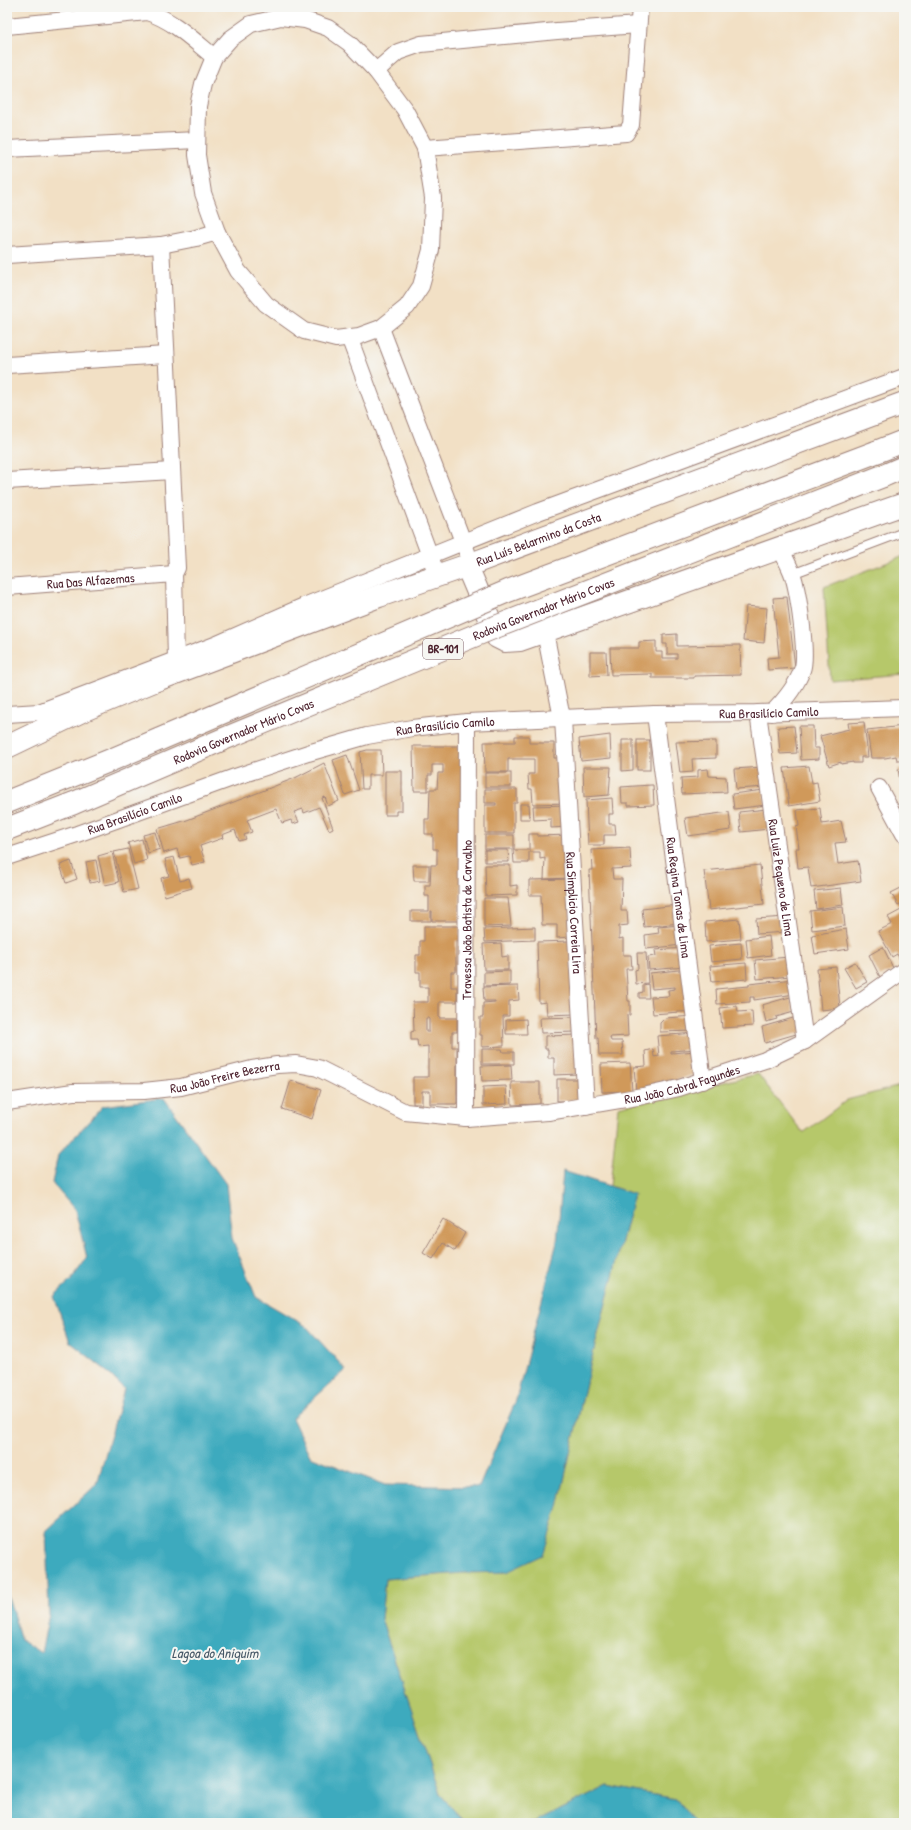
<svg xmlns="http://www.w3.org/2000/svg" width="911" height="1830" font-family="'Patrick Hand',sans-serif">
<rect width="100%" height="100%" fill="#f6f6f2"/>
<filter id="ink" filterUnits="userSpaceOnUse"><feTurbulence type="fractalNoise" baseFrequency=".025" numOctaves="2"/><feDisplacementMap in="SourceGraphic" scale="8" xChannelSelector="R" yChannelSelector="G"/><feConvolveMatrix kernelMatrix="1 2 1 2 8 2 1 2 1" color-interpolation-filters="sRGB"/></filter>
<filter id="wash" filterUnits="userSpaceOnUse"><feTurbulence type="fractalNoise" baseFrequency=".012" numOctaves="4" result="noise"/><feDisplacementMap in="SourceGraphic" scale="16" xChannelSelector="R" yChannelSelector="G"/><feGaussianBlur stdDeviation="0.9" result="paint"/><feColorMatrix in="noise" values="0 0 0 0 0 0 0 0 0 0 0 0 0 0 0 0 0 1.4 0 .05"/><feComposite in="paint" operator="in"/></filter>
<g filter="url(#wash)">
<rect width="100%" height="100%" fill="#f2e0c5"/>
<g fill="#b6c86b" stroke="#80744b">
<polygon points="904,556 904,674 830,680 824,587"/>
<polygon points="758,1074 803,1133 847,1100 904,1085 904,1823 695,1823 676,1799 608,1786 534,1823 465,1823 440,1794 381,1619 385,1579 462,1573 507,1572 558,1507 590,1365 634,1194 610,1186 618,1107"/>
</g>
<g fill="#3eaabe" stroke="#446474">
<polygon points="164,1098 226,1184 232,1238 256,1297 306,1326 346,1370 292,1418 310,1456 385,1485 479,1487 516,1400 557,1242 563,1171 634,1194 590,1365 558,1507 543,1555 507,1572 462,1573 385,1579 381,1619 440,1794 465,1823 7,1823 7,1593 21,1640 41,1653 49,1614 46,1531 97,1484 124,1389 103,1368 70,1342 54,1296 71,1280 87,1258 75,1210 52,1183 58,1155 103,1106"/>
<polygon points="608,1786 676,1799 695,1823 534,1823"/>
</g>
<g id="blocks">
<g fill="#d0995a" fill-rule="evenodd">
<polygon points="787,597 795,668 768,670 767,658 779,657 773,598"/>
<polygon points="746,606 767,608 764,643 743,641"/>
<polygon points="677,634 677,646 740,645 741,675 694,676 694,678 652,678 652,674 611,675 610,648 639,648 639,642 656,641 656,652 662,652 662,658 677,658 677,654 667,654 667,644 663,644 663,635"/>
<polygon points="590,652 606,652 607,675 590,676"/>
<polygon points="864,722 868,757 861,757 861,763 853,763 853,762 841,764 841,762 829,766 820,736 849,729 848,723"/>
<polygon points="794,726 797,753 780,754 778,727"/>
<polygon points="799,726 813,726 814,748 819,748 819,759 801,760"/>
<polygon points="904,726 904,760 897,760 896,756 885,758 871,758 867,730"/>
<polygon points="610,735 611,758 581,761 579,739"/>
<polygon points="515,736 529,736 529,743 554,743 554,758 564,758 566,803 533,804 532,789 529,789 528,774 534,774 534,759 508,759 508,772 485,772 484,742 515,742"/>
<polygon points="622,740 633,740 633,770 622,771"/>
<rect x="637" y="740" width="13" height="30"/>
<polygon points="716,741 716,758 692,759 693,772 680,773 676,742"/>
<polygon points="413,746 464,746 460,921 432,921 432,911 431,911 431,921 411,921 411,911 429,911 429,896 425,896 425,885 430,885 431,865 437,865 437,849 433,849 433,834 425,834 425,819 429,819 430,789 437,789 438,773 443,773 443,765 432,765 432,775 428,775 428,791 414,791"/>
<polygon points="367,750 381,750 382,775 368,775 368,789 362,789 360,752"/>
<polygon points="347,755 359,790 345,795 333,760"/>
<polygon points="324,763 339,801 328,806 325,797 322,798 333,828 329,830 319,807 304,813 303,809 294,812 299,822 293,824 291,820 282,823 276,809 247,820 252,832 244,835 246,839 239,841 235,830 222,835 223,838 200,846 205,862 192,865 189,856 180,858 177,849 164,853 157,829 187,820 252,795 295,778"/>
<polygon points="809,766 812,783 817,782 820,801 789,806 784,768"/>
<polygon points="583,767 611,767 609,795 584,797"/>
<polygon points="763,767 765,787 736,789 734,769"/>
<polygon points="904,768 904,781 900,781 898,769"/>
<polygon points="708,769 709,776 726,777 727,792 682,794 681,778 698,777 698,770"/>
<polygon points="385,771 402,771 402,811 396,811 396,815 385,815"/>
<rect x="485" y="773" width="26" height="14"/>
<polygon points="651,785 653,785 654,805 628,806 628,803 622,803 621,787"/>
<polygon points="485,789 517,789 517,803 514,803 514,833 485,833 485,805 496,805 496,803 485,803"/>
<polygon points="764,790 766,805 734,809 732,794"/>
<polygon points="612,798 613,814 609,814 609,824 615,824 616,835 604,835 604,845 588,845 586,800"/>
<polygon points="520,804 529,804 530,819 520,819"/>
<polygon points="567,805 567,827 551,828 551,819 534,820 533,806"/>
<polygon points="820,808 822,824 841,821 846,842 835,843 838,864 858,861 861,881 811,888 808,867 798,868 796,848 799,848 796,827 799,826 797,810"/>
<polygon points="767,809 769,829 741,832 739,812"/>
<polygon points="729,812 731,830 688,836 685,818"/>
<polygon points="155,832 160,849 148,853 143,835"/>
<polygon points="529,834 538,834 538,836 569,835 571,878 544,879 545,858 540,859 540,852 529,852 529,863 514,863 513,850 529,850"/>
<rect x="485" y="835" width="29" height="14"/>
<polygon points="142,839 147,860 134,864 128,843"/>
<polygon points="630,848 631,868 612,869 613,879 622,879 621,911 627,911 628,925 619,926 619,939 623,938 623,955 631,955 632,969 626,969 628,1001 630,1001 630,1015 627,1015 628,1036 610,1037 611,1041 622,1041 623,1055 599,1055 598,1038 596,1038 589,870 592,870 591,850"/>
<polygon points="128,849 138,889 124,892 114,852"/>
<polygon points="485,850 508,850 509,862 485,862"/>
<polygon points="112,852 119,882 105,885 98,856"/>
<polygon points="174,857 180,881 189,878 192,888 165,896 161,878 169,876 165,859"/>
<polygon points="96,860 100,881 90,883 86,862"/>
<polygon points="71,861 77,879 66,883 60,865"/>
<polygon points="413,865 429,865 429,881 414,881"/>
<polygon points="485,865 510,865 510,886 517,885 517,895 486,896"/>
<polygon points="760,865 764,904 709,910 704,871"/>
<polygon points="570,879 571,937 557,938 557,925 542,925 541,895 529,895 529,880"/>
<polygon points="903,887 904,902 898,905 891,893"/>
<polygon points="841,888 843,905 816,909 814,891"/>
<polygon points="484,898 508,898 511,926 484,927"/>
<polygon points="677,905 679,923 644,927 642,909"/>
<polygon points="843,907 845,926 812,930 810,911"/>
<polygon points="901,910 904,916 904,960 901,962 897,954 892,957 878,931 892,924 888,917"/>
<polygon points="786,917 787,932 757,934 756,919"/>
<polygon points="739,919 741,939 706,942 705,922"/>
<polygon points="680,925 682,945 646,949 645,935 659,933 658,927"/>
<path d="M424,926H460V941H456V972H451V987H457V1002H439V1018H457V1032H452V1047H457V1104H430V1091H422V1104H413V1077H428V1046L418,1047L417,1040H411V1032L414,1031L413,1002H428V987H420V972H416V955H420V941H424ZM426,1018H429V1032H426Z"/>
<polygon points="535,927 535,940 485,942 484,929"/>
<polygon points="846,929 849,949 815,954 812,935"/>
<polygon points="769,936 771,955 748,958 746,939"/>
<polygon points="570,941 575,1014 547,1015 546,1002 539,1003 537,942"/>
<polygon points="501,943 502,957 508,956 508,970 484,970 483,944"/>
<polygon points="741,943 742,959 711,962 709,946"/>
<polygon points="883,947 894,970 880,977 869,955"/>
<polygon points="685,948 686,967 649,970 648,957 656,956 655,950"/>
<polygon points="637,953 646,953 648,983 636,984 635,970 638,969"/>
<polygon points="789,957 791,976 757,979 755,960"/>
<polygon points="855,962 867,982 856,988 844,968"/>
<polygon points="746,963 747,979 712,982 710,966"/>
<polygon points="836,967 840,1008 821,1010 817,969"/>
<polygon points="688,969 693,1011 653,1014 651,997 669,996 668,990 675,989 675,987 652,989 650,973"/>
<polygon points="510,971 510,985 484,986 484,972"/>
<polygon points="793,979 795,994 754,1000 754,997 750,997 750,1002 717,1004 716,989 749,986 749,984"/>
<polygon points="648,984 649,998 639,998 639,993 643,992 643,985"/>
<polygon points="518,986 519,1000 509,1001 509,1016 503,1016 504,1046 482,1047 482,1035 480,1035 480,1017 483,1017 483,1003 495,1002 495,1001 484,1001 483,987"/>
<polygon points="790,997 794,1012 776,1017 777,1019 766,1022 762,1005"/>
<polygon points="737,1006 738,1012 752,1011 753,1026 722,1028 720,1008"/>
<polygon points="694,1016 695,1031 660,1032 660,1023 665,1018"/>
<polygon points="800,1016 803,1032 765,1043 762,1027"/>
<polygon points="576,1017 576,1032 541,1033 540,1018"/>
<polygon points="526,1019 527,1034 506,1034 506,1020"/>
<polygon points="695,1033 696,1049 671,1051 671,1053 696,1051 699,1073 663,1085 636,1091 634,1067 646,1066 645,1051 653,1049 654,1057 659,1056 657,1036"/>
<polygon points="577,1035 578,1074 554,1075 554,1058 548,1058 548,1049 545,1049 545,1036"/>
<polygon points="482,1049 502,1049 503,1052 514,1052 514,1064 482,1064"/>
<polygon points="630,1063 632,1091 602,1092 601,1064"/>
<polygon points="511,1065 512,1080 482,1081 481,1066"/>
<polygon points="557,1079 581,1079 582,1100 557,1101"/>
<polygon points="291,1080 321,1090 312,1119 282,1109"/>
<polygon points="511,1082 540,1082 540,1104 512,1105"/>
<polygon points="506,1086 507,1104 483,1105 483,1087"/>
<polygon points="443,1219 465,1233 455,1251 443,1243 433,1259 423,1253"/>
</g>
</g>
</g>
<g filter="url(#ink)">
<use href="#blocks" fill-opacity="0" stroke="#9e8078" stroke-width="1"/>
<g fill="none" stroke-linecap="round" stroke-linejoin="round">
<defs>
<polyline id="lane" points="792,574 904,532"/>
<g id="street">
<polygon points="281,17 305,20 328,28 349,43 376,71 405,110 425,148 433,198 431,250 421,286 407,307 381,328 359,336 336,339 304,331 266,304 238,271 217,232 203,193 197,155 198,106 203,84 214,57 230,39 251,24"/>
<path d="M7,26L147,12C173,20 193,40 214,57"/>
<polyline points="376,71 398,52 421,44 557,31 638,25"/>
<polyline points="425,148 626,133 631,125 640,7"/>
<polyline points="7,149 197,140"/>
<polyline points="161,245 177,568 174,574 176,660"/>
<polyline points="7,255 161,245 196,238 217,232"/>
<polyline points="381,328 467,552"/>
<polyline points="349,337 434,567"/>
<polyline points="7,365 166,355"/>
<polyline points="7,481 172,471"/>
<path id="s1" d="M7,587L174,574"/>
<path id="s2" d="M545,632L560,708L563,719L586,1106"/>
<path id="s3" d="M758,713L805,1041"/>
<path d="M772,713C784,701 796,687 802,670C808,656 798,589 792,573C789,565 784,556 780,548"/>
<polyline points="7,714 39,712 215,645 304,606 538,512 904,377"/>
<path id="s4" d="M655,714L703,1081"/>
<polyline points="879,788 904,834"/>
<path id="s5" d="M7,857L77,834L235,777L308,753L367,736L412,728L467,722L655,714L758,713L904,708"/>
<path id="s6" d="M7,1102L73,1092L144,1091L181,1087L252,1069L277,1065L296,1064L318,1068L405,1112L466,1118L548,1112L643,1096L679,1088L765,1060L805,1041L904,970"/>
<path id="s7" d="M466,1118L467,722"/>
</g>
<g id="secondary">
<polyline points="471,564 469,571 497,637 505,641 520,640 904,504"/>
<path id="s8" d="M7,747L84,710L154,681L379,596L471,564L904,403"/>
</g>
<g id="highway">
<polyline points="876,452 904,441"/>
<polyline points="883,476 904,467"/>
</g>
</defs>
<use href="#lane" stroke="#9e8078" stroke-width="10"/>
<use href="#street" stroke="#9e8078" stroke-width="18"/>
<use href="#secondary" stroke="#9e8078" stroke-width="24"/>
<use href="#highway" stroke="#9e8078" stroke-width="24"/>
<use href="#lane" stroke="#fff" stroke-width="8"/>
<use href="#street" stroke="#fff" stroke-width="16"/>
<use href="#secondary" stroke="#fff" stroke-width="22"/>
<use href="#highway" stroke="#fff" stroke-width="22"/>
<defs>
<g id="highway-bridge">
<polyline points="7,802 111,760 508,591 876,452"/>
<path id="s9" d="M7,829L74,803L226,738L493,628L883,476"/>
</g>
</defs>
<use href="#highway-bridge" stroke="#9e8078" stroke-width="24" stroke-linecap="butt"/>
<use href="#highway-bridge" stroke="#fff" stroke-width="22"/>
</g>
</g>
<g text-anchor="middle" stroke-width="4" stroke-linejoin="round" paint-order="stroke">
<rect fill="#f6f6f2" stroke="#7e6067" stroke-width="1" x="423" y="639" width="40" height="20" rx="3"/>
<g font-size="12" font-weight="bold" fill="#4a1f2b">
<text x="443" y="653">BR-101</text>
</g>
<g font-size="13" fill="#4a1f2b" stroke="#f6f6f2">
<text dy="5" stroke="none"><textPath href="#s8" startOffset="571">Rua Luís Belarmino da Costa</textPath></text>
<text dy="5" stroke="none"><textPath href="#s1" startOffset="84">Rua Das Alfazemas</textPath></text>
<text dy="5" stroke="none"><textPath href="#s9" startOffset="580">Rodovia Governador Mário Covas</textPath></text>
<text dy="5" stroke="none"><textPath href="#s5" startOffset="783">Rua Brasilício Camilo</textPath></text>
<text dy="5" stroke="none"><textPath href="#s5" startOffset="459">Rua Brasilício Camilo</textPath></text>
<text dy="5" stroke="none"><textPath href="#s9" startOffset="256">Rodovia Governador Mário Covas</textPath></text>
<text dy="5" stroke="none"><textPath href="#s5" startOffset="135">Rua Brasilício Camilo</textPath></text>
<text dy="5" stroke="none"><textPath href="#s3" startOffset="166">Rua Luiz Pequeno de Lima</textPath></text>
<text dy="5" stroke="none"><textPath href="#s4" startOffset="185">Rua Regina Tomas de Lima</textPath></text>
<text dy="5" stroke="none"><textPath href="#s2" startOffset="283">Rua Simplicio Correia Lira</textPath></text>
<text dy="5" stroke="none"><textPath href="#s7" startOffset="198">Travessa João Batista de Carvalho</textPath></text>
<text dy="5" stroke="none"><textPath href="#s6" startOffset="220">Rua João Freire Bezerra</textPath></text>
<text dy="5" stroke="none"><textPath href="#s6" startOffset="693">Rua João Cabral Fagundes</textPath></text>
</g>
<g font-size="14" font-style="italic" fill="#455766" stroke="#f6f6f2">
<text x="215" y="1658">Lagoa do Aniquim</text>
</g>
</g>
<rect width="911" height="1830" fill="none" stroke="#f6f6f2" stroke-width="24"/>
</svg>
